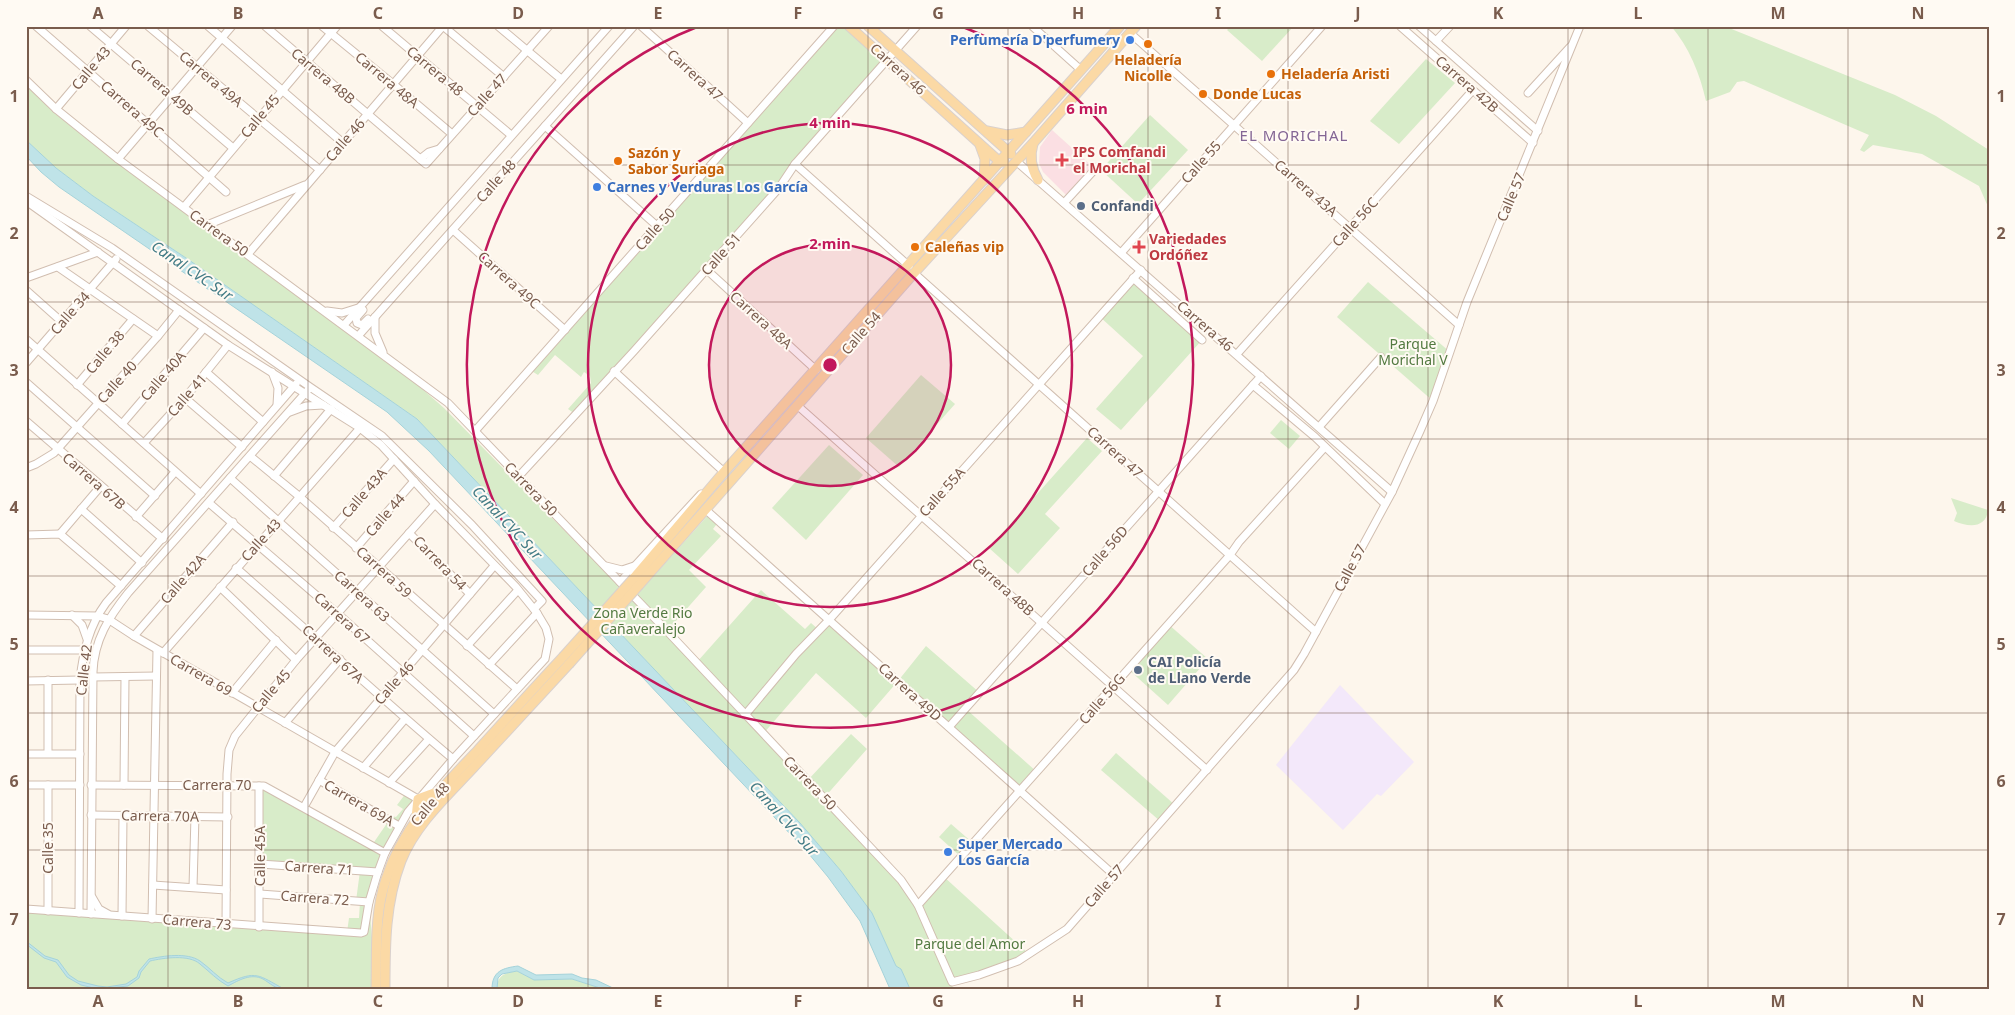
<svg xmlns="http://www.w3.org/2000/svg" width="2015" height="1015" font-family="'Noto Sans',sans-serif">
<rect width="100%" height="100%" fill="#fdf6ec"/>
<polygon fill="#f3e8fa" points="1340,685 1414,762 1381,796 1377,794 1343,830 1276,765"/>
<polygon fill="#fbdfe3" points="1052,130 1093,167 1066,195 1043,172 1039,163 1040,147"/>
<g fill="#d8ecc9">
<polygon points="834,26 844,26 885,63 575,414 568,409 591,383 590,376 584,372 581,377 555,355 538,375 530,370"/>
<polygon points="1231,26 1294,26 1262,61 1227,30"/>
<path d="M1671,26H1724L1895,95L1936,116L1989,150V209L1979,186L1922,154L1873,145L1864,152L1860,150L1869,135L1744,81L1737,82L1730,92L1706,101C1700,74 1689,47 1671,26Z"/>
<polygon points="1426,59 1455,83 1399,144 1370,121"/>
<polygon points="26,85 53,112 116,162 420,387 444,408 615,582 635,597 710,513 719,521 713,529 721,536 689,570 706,587 667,631 697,662 761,590 805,629 811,623 819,630 829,620 898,681 926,646 980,693 966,709 1037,772 1020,791 898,681 866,718 816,673 763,734 807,781 851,734 867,749 824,798 887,864 918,905 943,876 1030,955 953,981 952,989 910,989 901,969 896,966 872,913 841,871 800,823 417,419 189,260 93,196 56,168 26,140"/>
<polygon points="1150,115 1188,150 1138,204 1101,170"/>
<polygon points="1133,278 1202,340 1121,430 1096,409 1143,356 1099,316"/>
<polygon points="1368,282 1450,352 1433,401 1337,317"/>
<polygon points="921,375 955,404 899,467 866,438"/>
<polygon points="1281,420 1300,436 1289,449 1270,433"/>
<polygon points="1087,438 1102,451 1045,514 1060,528 1018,574 989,548"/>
<polygon points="829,445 863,475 806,540 772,508"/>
<path d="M1951,498L1988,510C1986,529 1968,527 1954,521L1957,513Z"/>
<polygon points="1168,624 1208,659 1168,705 1128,669"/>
<polygon points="1116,753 1175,805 1160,821 1101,770"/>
<polygon points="259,786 372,845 392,816 396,817 403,809 397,805 406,793 418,799 399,826 369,902 372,938 371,989 26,989 26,909 347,932 349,918 359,918 360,902 356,901 360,871 260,864"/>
<polygon points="951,824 973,843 961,857 939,837"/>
<path d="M517,971L534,980L572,979L603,989H497C497,975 505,973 517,971Z"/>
</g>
<g fill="#bfe3e8" stroke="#a5d3da">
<polygon points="26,140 56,168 93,196 189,260 417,419 800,823 841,871 872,913 896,966 901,969 910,989 890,989 860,921 828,877 809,854 429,451 387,412 59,187 41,172 26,156"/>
<path d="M26,941L45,956L58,960L69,975L78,981L98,986L107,987L126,984L137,977L139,971L149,959C163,956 187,952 200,961C210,968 217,977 228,983C257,970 258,975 284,989C275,989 270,983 263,979C251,973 239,980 228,986C217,980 210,972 200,964C189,954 163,958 150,961L141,972L139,978L128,986L98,989L81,985L67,977L56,962L44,958L26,944Z"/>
<path d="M518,966L536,975L572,974L582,978L596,980L615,989H603L572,979L534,980L517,971L502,974L498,978L497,989H492C492,971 503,968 518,966Z"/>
</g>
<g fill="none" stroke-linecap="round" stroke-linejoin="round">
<defs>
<g id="minor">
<polyline points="36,26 226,192"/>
<polyline points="90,26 233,148"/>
<polyline points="148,26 320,170"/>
<polyline points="208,26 343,143"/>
<polyline points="265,26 426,164 549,26"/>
<polyline points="322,26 393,84 452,134"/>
<polyline points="382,26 511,135"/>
<polyline points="443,26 504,77"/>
<polyline points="498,26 561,79"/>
<polyline points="641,26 748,123"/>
<polyline points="1032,26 1081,70"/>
<polyline points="1400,26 1533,143"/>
<polyline points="1419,26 1538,131"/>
<polyline points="1130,33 1459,325"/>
<polyline points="1436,41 1450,26"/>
<polyline points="26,80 56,109 118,159 448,403 667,631 901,880 918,905 952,982 979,975 1018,961 1067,929 1294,670 1304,654 1392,492 1420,431 1433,401 1467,302 1580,26"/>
<polyline points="1528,93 1570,47"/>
<polyline points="56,109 126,26"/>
<polyline points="545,126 657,226"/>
<polyline points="118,159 232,26"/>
<polyline points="420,159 429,152 439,149"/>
<polyline points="1016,161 1392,492"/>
<polyline points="795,164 909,266"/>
<polyline points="26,196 112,248 310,387 382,436 472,525 542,601 534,609"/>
<polyline points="26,201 228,345 360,428 381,445 435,504 516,587 537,613 546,628 549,639 545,659 453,759 408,812 385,853 378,872 369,902 364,932 361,933 26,909"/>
<polyline points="1064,203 1097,167"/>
<polyline points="184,207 337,26"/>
<polyline points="207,225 305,185"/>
<polyline points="453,230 565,330"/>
<polyline points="1121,253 1322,26"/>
<polyline points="248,254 443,26"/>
<polyline points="58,267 158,336"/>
<polyline points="707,270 816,370"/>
<polyline points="914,273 1316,632"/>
<polyline points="26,278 98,252"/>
<polyline points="1133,278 1202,340"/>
<polyline points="26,290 62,322"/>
<polyline points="363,310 356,318 357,323 362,325 368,319"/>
<polyline points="327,311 342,313 358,308"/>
<polyline points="375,317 375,333 383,352"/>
<polyline points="344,325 609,26"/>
<polyline points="359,335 634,26"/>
<polyline points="26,339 201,494"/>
<polyline points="1237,354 1473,90"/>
<polyline points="26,363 116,259"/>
<polyline points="614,371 724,472 722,474"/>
<polyline points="206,372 263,422"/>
<polyline points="272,372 278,388 277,405"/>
<polyline points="26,382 155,496"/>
<polyline points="77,385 133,319"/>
<polyline points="1253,385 1315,437 1385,504"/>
<polyline points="185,398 242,447"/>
<polyline points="798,406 1207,770"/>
<polyline points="290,412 306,406 323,405"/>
<polyline points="26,421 163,539"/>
<polyline points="122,424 204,328"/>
<polyline points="1319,427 1381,357"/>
<polyline points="475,431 834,26"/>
<polyline points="144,443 185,398 228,345"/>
<polyline points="250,456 300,497 517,689"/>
<polyline points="26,468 36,464 54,453 158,336 179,310"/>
<polyline points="274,476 331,409"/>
<polyline points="519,476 634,351 779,188 795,164 917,26"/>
<polyline points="230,478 494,714"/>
<polyline points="209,503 338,614 474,736"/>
<polyline points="81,509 142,563"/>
<polyline points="706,510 1114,875"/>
<polyline points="136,517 175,472"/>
<polyline points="333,528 394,459"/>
<polyline points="409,533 470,594"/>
<polyline points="60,534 100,487"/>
<polyline points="26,535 60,534 121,586"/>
<polyline points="356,548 414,481"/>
<polyline points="606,566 622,570 634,566"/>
<path d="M236,568C309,631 379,697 453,759"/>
<polyline points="620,582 701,494"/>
<polyline points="220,587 296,660"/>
<polyline points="26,615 98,616 108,619 134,636 418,799"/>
<polyline points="72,615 82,625 87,639"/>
<polyline points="134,636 233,522"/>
<polyline points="467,646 518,590"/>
<polyline points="26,650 84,650"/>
<polyline points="163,653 360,428"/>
<polyline points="489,665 537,613"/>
<polyline points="93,677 156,676"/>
<polyline points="26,681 80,680"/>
<polyline points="232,693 276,640"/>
<polyline points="745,715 796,654 829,620 1141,270"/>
<polyline points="285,723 340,659"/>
<polyline points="949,727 1261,376"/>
<polyline points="48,753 48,680"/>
<polyline points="26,754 80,754"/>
<polyline points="363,768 405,719"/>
<polyline points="319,780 399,826"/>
<polyline points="389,783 429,739"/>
<polyline points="26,785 80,785"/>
<polyline points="48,785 48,911"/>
<polyline points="91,785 264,786 385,853"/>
<polyline points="124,785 125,677"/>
<polyline points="304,807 335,752 494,566"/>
<polyline points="91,815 228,817"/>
<polyline points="260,864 378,872"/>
<polyline points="153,885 226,890"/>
<polyline points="193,887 195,816"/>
<polyline points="260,894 369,902"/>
<polyline points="92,897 99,909 108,914"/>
<polyline points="918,905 1230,555 1239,542 1325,447"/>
<path d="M79,913L80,680C83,652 89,626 106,603L296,384"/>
<path d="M91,914L93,672C94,640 109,617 128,593L308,390"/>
<polyline points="122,916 123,816"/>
<polyline points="152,919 157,650"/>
<polyline points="226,925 227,774 229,750 235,736 296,660 435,504"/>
<polyline points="259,927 259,786"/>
</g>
<g id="major">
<polyline points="849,26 1000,162 1004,162"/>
<polyline points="868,26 1011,154"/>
<polyline points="987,131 1007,135 1026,132"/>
<path d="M1033,144C1029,157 1031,168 1038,180"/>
<polyline points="980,145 985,159 984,180"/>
<polyline points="634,578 724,472 1120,26"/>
<polyline points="639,585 914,273 1034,142 1136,26"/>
<polyline points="416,818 418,799 437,792"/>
<path d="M376,989C377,952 374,914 386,879C402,827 441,789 478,750C506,719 534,688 563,657"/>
<path d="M385,989C385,945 385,903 401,861C415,825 447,796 473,768C505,733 537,699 569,664"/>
</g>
</defs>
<use href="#minor" stroke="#d1beb0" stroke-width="9"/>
<use href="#major" stroke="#dad1cd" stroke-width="11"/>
<use href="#minor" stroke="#fff" stroke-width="7"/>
<use href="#major" stroke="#fbd9a5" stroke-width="9"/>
<defs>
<g id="major-bridge">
<polyline points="563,657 634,578"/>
<polyline points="569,664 639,585"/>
</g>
</defs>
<use href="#major-bridge" stroke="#dad1cd" stroke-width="11" stroke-linecap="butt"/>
<use href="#major-bridge" stroke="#fbd9a5" stroke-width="9"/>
</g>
<path fill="none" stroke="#7a5c4d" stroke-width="1" stroke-opacity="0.55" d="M168,26V989M308,26V989M448,26V989M588,26V989M728,26V989M868,26V989M1008,26V989M1148,26V989M1288,26V989M1428,26V989M1568,26V989M1708,26V989M1848,26V989M26,165H1989M26,302H1989M26,439H1989M26,576H1989M26,713H1989M26,850H1989"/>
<circle cx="830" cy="365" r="121" fill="#c2185b" fill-opacity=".12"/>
<g fill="none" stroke="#c2185b" stroke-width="2.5">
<circle cx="830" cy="365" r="121"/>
<circle cx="830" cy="365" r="242"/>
<path d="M963 27A363 363 0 1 1 697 27"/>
</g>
<g fill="#3f7fe0" stroke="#fffaf3" stroke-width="2">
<circle cx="1130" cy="40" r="5"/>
<circle cx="597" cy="187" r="5"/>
<circle cx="948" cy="852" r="5"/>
</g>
<g fill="#e8710a" stroke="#fffaf3" stroke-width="2">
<circle cx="1148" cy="44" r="5"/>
<circle cx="1271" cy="74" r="5"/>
<circle cx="1203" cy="94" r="5"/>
<circle cx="618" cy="161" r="5"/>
<circle cx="915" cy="247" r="5"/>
</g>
<g fill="#e0444e" stroke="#fffaf3" stroke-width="2">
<path d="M1059.5 152.5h5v5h5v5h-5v5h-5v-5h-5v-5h5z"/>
<path d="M1136.5 239.5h5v5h5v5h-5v5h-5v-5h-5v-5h5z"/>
</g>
<g fill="#5c6f8a" stroke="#fffaf3" stroke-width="2">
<circle cx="1081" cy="206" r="5"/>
<circle cx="1138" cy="670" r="5"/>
</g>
<g text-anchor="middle" stroke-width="4" stroke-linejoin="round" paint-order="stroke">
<g font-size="14" font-weight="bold" fill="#366cbe" stroke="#fffaf3" text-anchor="start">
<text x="1120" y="45" text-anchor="end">Perfumería D'perfumery</text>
<text x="607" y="192">Carnes y Verduras Los García</text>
<text x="958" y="849">Super Mercado<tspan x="958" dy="16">Los García</tspan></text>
</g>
<g font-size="14" font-weight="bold" fill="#c56008" stroke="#fffaf3" text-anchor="start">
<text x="1148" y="65" text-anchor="middle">Heladería<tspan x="1148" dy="16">Nicolle</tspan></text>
<text x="1281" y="79">Heladería Aristi</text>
<text x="1213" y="99">Donde Lucas</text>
<text x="628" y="158">Sazón y<tspan x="628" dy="16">Sabor Suriaga</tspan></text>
<text x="925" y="252">Caleñas vip</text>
</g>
<g font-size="14" fill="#7a5c4d" stroke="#fffaf3">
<text transform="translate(91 68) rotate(-50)" y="5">Calle 43</text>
<text transform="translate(898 69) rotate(42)" y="5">Carrera 46</text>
<text transform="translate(435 71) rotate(40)" y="5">Carrera 48</text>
<text transform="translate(695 75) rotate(42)" y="5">Carrera 47</text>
<text transform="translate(323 76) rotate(40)" y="5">Carrera 48B</text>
<text transform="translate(211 79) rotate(40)" y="5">Carrera 49A</text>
<text transform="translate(387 80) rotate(40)" y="5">Carrera 48A</text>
<text transform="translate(1467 84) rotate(41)" y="5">Carrera 42B</text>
<text transform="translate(162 87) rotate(41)" y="5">Carrera 49B</text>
<text transform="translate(487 95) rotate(-48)" y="5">Calle 47</text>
<text transform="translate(132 109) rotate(41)" y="5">Carrera 49C</text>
<text transform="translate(260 116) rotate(-50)" y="5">Calle 45</text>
<text transform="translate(345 140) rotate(-49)" y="5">Calle 46</text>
<text transform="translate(1201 162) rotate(-48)" y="5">Calle 55</text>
<text transform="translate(496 181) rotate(-48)" y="5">Calle 48</text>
<text transform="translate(1306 188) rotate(41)" y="5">Carrera 43A</text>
<text transform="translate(1511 197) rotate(-67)" y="5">Calle 57</text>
<text transform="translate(1355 222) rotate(-48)" y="5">Calle 56C</text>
<text transform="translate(655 229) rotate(-48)" y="5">Calle 50</text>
<text transform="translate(219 233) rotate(36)" y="5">Carrera 50</text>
<text transform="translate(721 254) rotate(-48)" y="5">Calle 51</text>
<text transform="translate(509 280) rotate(42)" y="5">Carrera 49C</text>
<text transform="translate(70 313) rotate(-49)" y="5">Calle 34</text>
<text transform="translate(761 320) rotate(42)" y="5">Carrera 48A</text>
<text transform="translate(1205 326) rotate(41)" y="5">Carrera 46</text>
<text transform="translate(861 333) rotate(-49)" y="5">Calle 54</text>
<text transform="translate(105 352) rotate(-50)" y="5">Calle 38</text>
<text transform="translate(163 376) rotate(-49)" y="5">Calle 40A</text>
<text transform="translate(117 382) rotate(-48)" y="5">Calle 40</text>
<text transform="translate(187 395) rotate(-49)" y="5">Calle 41</text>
<text transform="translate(1115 452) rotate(42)" y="5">Carrera 47</text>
<text transform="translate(94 481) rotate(41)" y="5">Carrera 67B</text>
<text transform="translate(531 489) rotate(46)" y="5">Carrera 50</text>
<text transform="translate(942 492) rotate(-48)" y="5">Calle 55A</text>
<text transform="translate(364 493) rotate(-49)" y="5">Calle 43A</text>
<text transform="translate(385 515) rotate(-49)" y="5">Calle 44</text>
<text transform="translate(261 540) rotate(-48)" y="5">Calle 43</text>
<text transform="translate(1105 551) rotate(-49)" y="5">Calle 56D</text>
<text transform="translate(440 563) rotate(46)" y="5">Carrera 54</text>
<text transform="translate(1350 568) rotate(-62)" y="5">Calle 57</text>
<text transform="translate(384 572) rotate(42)" y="5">Carrera 59</text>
<text transform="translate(183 579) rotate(-49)" y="5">Calle 42A</text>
<text transform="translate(1003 587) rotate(42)" y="5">Carrera 48B</text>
<text transform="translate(362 596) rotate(42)" y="5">Carrera 63</text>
<text transform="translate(342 618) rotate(42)" y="5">Carrera 67</text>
<text transform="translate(333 654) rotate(43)" y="5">Carrera 67A</text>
<text transform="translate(84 670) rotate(-83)" y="5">Calle 42</text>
<text transform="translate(201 675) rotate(30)" y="5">Carrera 69</text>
<text transform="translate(394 683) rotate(-49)" y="5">Calle 46</text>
<text transform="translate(271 691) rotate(-50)" y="5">Calle 45</text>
<text transform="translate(910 692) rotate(42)" y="5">Carrera 49D</text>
<text transform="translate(1102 699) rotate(-49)" y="5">Calle 56G</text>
<text transform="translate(810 783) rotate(46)" y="5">Carrera 50</text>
<text x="217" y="790">Carrera 70</text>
<text transform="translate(359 803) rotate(30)" y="5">Carrera 69A</text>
<text transform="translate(430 804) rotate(-50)" y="5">Calle 48</text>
<text transform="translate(160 816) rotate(1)" y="5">Carrera 70A</text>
<text transform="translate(48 848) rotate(-90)" y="5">Calle 35</text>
<text transform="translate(260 856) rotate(-90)" y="5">Calle 45A</text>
<text transform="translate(319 868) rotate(4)" y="5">Carrera 71</text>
<text transform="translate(1104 886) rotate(-49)" y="5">Calle 57</text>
<text transform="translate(315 898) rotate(4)" y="5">Carrera 72</text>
<text transform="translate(197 922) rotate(5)" y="5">Carrera 73</text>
</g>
<g font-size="14" font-weight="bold" fill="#be3a42" stroke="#fffaf3" text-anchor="start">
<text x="1073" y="157">IPS Comfandi<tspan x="1073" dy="16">el Morichal</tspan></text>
<text x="1149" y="244">Variedades<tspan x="1149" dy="16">Ordóñez</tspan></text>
</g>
<g font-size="14" font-weight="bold" fill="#4e5e75" stroke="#fffaf3" text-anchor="start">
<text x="1091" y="211">Confandi</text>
<text x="1148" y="667">CAI Policía<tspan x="1148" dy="16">de Llano Verde</tspan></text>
</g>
<g font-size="14" fill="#537a41" stroke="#fffaf3">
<text x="1413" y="349">Parque<tspan x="1413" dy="16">Morichal V</tspan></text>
<text x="643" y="618">Zona Verde Rio<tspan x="643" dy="16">Cañaveralejo</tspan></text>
<text x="970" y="949">Parque del Amor</text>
</g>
<g font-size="15" letter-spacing="1" fill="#846695" stroke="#fffaf3">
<text x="1294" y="141">EL MORICHAL</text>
</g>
<g font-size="15" font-style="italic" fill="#437c86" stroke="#fffaf3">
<text transform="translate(192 271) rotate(34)" y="5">Canal CVC Sur</text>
<text transform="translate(507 523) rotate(47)" y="5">Canal CVC Sur</text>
<text transform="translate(784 819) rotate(48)" y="5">Canal CVC Sur</text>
</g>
</g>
<circle cx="830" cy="365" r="8" fill="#c2185b" stroke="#fffaf3" stroke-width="2.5"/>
<g font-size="15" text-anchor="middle" font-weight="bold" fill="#c2185b" stroke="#fffaf3" stroke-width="4" stroke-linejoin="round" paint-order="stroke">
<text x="1087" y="114">6 min</text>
<text x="830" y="128">4 min</text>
<text x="830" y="249">2 min</text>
</g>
<rect width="2015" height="1015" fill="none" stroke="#fffaf3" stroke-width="55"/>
<rect x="28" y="28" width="1960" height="960" fill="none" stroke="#7a5c4d" stroke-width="2"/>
<g font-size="16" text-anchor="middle" font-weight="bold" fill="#7a5c4d">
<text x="98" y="19">A</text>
<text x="238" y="19">B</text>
<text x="378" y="19">C</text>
<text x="518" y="19">D</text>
<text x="658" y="19">E</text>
<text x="798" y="19">F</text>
<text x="938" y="19">G</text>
<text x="1078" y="19">H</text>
<text x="1218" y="19">I</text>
<text x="1358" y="19">J</text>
<text x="1498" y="19">K</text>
<text x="1638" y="19">L</text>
<text x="1778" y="19">M</text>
<text x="1918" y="19">N</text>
<text x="14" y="102">1</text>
<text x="2001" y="102">1</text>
<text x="14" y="239">2</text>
<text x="2001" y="239">2</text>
<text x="14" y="376">3</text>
<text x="2001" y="376">3</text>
<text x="14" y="513">4</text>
<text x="2001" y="513">4</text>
<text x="14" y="650">5</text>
<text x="2001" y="650">5</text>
<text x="14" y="787">6</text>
<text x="2001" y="787">6</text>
<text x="14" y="925">7</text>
<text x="2001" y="925">7</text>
<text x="98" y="1007">A</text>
<text x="238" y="1007">B</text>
<text x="378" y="1007">C</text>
<text x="518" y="1007">D</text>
<text x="658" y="1007">E</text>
<text x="798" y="1007">F</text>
<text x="938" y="1007">G</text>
<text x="1078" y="1007">H</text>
<text x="1218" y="1007">I</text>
<text x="1358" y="1007">J</text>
<text x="1498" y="1007">K</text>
<text x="1638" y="1007">L</text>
<text x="1778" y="1007">M</text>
<text x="1918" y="1007">N</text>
</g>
</svg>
